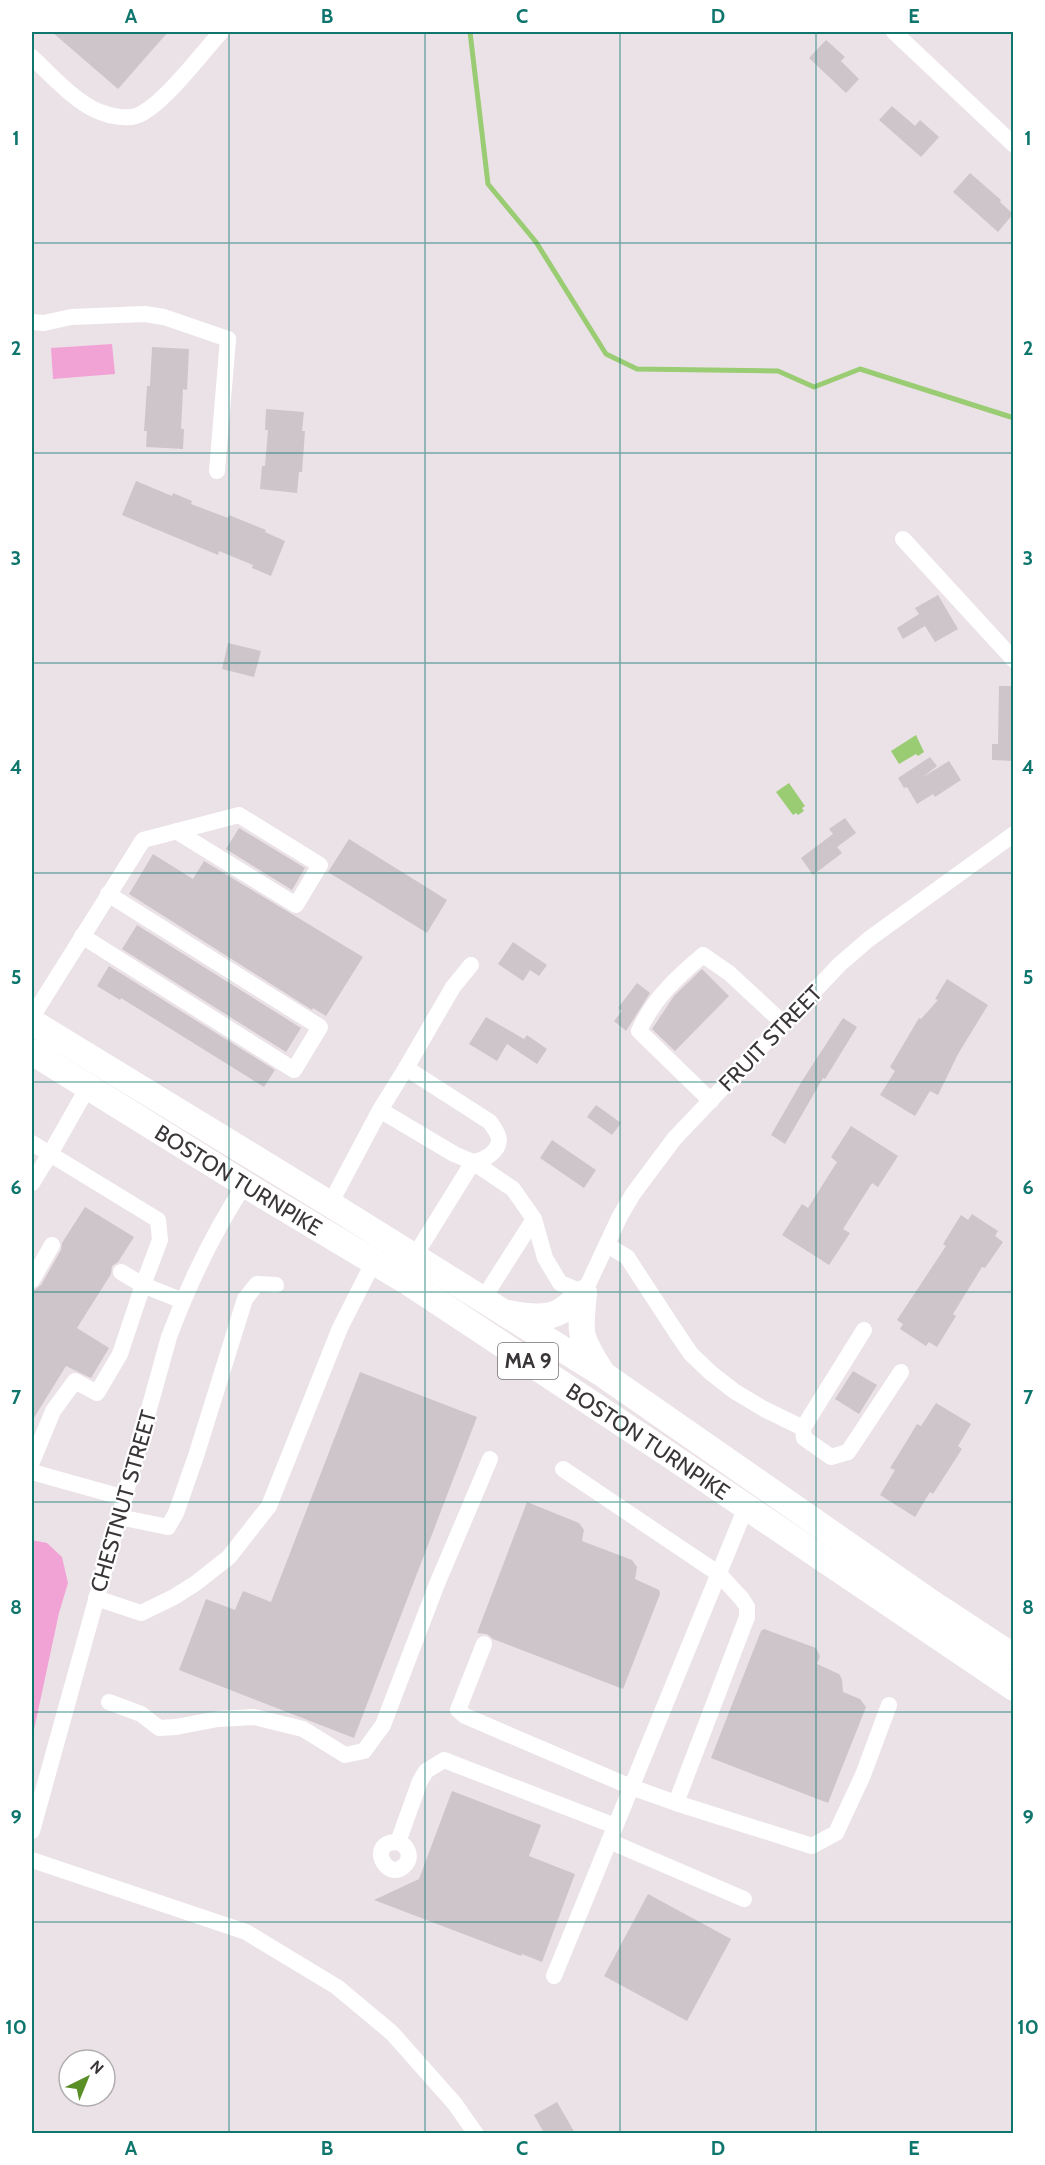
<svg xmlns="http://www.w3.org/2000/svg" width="1045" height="2165" font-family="Cabin,sans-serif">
<rect width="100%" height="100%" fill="#ebe2e7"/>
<g fill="#f2a3d5">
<polygon points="112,344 115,374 53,379 51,348"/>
<polygon points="32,1540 47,1543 62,1557 68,1583 59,1613 32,1739"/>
</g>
<g fill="#9acc73">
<polygon points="916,735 924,752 918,756 916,754 899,764 891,751"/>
<polygon points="789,783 805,806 802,808 804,811 798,815 796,813 793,815 776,792"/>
</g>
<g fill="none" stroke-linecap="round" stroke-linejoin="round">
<polyline stroke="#9acc73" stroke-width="5" points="470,32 488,184 536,242 606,354 637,369 778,371 814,387 860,369 1014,418"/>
</g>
<g fill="#cec5ca">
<polygon points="52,32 168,32 118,89"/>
<polygon points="826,40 845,57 841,61 859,79 846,93 809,58"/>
<polygon points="892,106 915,126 920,120 939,137 921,157 879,120"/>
<polygon points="970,173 1001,200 1000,202 1013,214 998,232 953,192"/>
<polygon points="152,347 189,349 187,390 183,389 181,429 184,429 183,449 146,447 147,431 144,431 147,386 150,386"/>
<polygon points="266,409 304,412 302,431 305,431 302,472 299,472 297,493 260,489 262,466 265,466 268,430 265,430"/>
<polygon points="136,481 172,496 173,493 192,501 191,504 228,518 229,515 266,530 265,532 285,541 271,576 252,568 253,565 219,551 218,555 122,515"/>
<polygon points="938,595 958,629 935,642 925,626 903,639 897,628 919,614 915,608"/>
<polygon points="228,643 261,651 254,677 222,669"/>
<polygon points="999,686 1014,686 1014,761 992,760 992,744 998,744"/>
<polygon points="930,757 937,766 923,777 949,761 961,780 935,797 933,794 917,804 907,787 904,788 898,778"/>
<polygon points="845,818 856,833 837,847 842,853 813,875 801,858 833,834 829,829"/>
<polygon points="239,828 305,868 292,890 226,849"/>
<polygon points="349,839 447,900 427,933 328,872"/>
<polygon points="153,854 193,879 204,861 363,957 326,1016 313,1008 312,1010 129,894"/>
<polygon points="137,925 301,1028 286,1052 122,949"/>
<polygon points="513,942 547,965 539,976 530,970 523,981 498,964"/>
<polygon points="109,966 275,1070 264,1087 121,998 120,1000 97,986"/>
<polygon points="702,969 729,996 675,1051 652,1029 674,996"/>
<polygon points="947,979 988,1005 958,1054 938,1095 930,1091 915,1116 880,1095 895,1071 890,1067 919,1018 921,1019 938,1000 935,999"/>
<polygon points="637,983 650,993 626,1031 614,1021 622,1011 618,1008"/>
<polygon points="486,1017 524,1039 527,1035 547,1049 537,1064 507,1044 497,1061 469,1044"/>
<polygon points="843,1018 857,1027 825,1079 823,1078 785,1144 771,1135 802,1081"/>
<polygon points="596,1105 621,1123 612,1135 587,1117"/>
<polygon points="851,1126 898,1156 878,1187 872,1183 843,1229 850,1233 829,1265 782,1235 802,1204 808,1208 837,1162 831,1157"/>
<polygon points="552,1140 596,1170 584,1188 540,1158"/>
<polygon points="85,1207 134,1237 118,1262 112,1266 111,1274 77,1328 109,1348 91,1378 66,1366 32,1421 32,1292 41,1285 61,1250 62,1243"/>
<polygon points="972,1214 998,1231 995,1236 1003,1242 985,1268 982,1267 953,1314 956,1316 937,1347 929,1342 926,1346 900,1329 903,1324 897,1320 946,1246 943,1244 961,1215 968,1220"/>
<polygon points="853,1371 877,1385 859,1414 835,1399"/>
<polygon points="360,1372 477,1417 354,1738 179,1670 206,1599 235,1610 243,1591 271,1602"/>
<polygon points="936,1403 971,1424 958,1446 962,1449 933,1494 930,1492 915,1517 880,1495 895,1470 890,1468 908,1439 917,1424 921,1426"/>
<polygon points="527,1502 579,1523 584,1530 582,1541 632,1560 637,1567 635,1579 659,1590 660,1594 623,1689 493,1639 487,1634 477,1633"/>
<polygon points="764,1629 816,1648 820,1656 817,1664 839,1674 842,1679 843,1692 860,1699 866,1707 828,1803 711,1758 761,1631"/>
<polygon points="452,1791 541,1825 529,1856 575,1874 542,1962 522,1954 521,1956 374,1900 419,1879"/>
<polygon points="648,1894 731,1939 687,2021 604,1976"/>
<polygon points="557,2102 575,2133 544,2133 534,2115"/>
</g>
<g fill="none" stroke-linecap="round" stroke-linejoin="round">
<g stroke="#fff" stroke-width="16">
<polyline points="894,32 1014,145"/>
<path d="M32,57C50,74 77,104 100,112C110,116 125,119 136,116C161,108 203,52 221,32"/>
<polyline points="32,322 44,323 71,317 145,314 164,317 228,339 217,471"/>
<polyline points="903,539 1014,660"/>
<polyline points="82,936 294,1070 320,1027 108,894"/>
<polyline points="32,1017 143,840 239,815 320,865 296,905 176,831"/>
<polyline points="406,1068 453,987 471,965"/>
<path d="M711,1101L639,1031C653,999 677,977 703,955L729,973L784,1024"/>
<polyline points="32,1143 50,1154 88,1087"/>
<polyline points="32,1183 50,1154 158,1220 160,1240 143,1285 121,1272"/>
<path d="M330,1204L380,1110L406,1068L490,1122C493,1127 499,1134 499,1140C498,1153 484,1160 473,1162L454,1154L380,1110"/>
<polyline points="534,1219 545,1258 560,1283 584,1293 620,1216 633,1194 674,1139 840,964 869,939 1014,834"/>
<polyline points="607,1245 627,1257 678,1335 691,1354 711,1373 734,1391 764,1409 803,1428 864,1330"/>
<polyline points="414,1257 473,1162 513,1189 534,1219 483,1299"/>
<polyline points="32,1280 52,1245"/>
<polyline points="803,1428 804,1438 831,1457 848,1452 901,1372"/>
<polyline points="32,1462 53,1411 75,1381 97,1393 120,1354 143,1285 183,1301"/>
<polyline points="563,1469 719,1574 742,1599 747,1607 747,1617 676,1803 812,1846 836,1833 863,1775 889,1705"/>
<polyline points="32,1472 125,1498"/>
<polyline points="119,1517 168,1527 176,1513 196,1456 245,1299 257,1284 276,1285"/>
<polyline points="96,1598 141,1613 174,1597 196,1583 229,1557 269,1506 340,1328 374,1261"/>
<polyline points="484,1644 458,1710 465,1716 631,1787 676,1803"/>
<polyline points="109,1702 141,1714 159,1728 176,1727 218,1719 254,1717 303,1729 345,1755 364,1751 383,1725 437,1584 490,1459"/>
<path d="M32,1831L169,1337C189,1283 213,1233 245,1184"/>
<polyline points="609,1841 744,1899"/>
<path d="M398,1842C407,1845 413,1856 405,1865C387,1884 365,1841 398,1842L420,1781L426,1771L444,1760L615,1826"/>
<polyline points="32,1860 246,1932 337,1987 392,2033 455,2104 476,2134"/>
<polyline points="554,1976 746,1507"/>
</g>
<g stroke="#fff" stroke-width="26">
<polyline points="32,1022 330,1204 604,1375 926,1599 1014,1657"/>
<path id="s1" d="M32,1052L254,1190L406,1281L665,1452L1014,1688"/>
<path d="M584,1293C580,1334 578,1335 601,1371"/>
<path d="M508,1313C523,1316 547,1320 561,1311C569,1306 577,1299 584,1293"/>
</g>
</g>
<path fill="none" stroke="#0f766e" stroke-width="1.5" stroke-opacity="0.55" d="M229,32V2134M425,32V2134M620,32V2134M816,32V2134M32,243H1014M32,453H1014M32,663H1014M32,873H1014M32,1082H1014M32,1292H1014M32,1502H1014M32,1712H1014M32,1922H1014"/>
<g text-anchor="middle" stroke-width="4.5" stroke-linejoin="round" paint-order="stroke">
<rect fill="#fff" stroke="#747274" stroke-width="1.5" x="498" y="1343" width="60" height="36" rx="4.5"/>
<g font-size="21" font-weight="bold" fill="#393538">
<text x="528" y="1368">MA 9</text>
</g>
<g font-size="22" fill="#393538" stroke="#fff">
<text transform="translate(770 1038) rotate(-46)" y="8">FRUIT STREET</text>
<text dy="8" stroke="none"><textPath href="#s1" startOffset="243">BOSTON TURNPIKE</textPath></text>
<text dy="8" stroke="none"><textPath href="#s1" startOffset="729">BOSTON TURNPIKE</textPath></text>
<text transform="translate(123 1501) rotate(-74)" y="8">CHESTNUT STREET</text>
</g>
</g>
<rect width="1045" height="2165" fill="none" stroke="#ffffff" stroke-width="66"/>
<g transform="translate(87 2078) rotate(43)"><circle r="28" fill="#ffffff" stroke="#b0aeaf" stroke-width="1.5"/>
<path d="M0-4.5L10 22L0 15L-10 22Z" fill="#5a8e27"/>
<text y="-9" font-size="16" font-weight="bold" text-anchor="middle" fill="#393538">N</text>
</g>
<rect x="33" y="33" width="979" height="2099" fill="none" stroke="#0f766e" stroke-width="2"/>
<g font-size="20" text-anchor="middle" font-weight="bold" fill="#0f766e">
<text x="131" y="23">A</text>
<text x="327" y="23">B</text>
<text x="522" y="23">C</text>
<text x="718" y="23">D</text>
<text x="914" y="23">E</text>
<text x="16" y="145">1</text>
<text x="1028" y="145">1</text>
<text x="16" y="355">2</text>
<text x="1028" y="355">2</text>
<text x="16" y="565">3</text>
<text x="1028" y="565">3</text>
<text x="16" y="774">4</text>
<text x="1028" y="774">4</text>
<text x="16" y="984">5</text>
<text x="1028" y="984">5</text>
<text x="16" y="1194">6</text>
<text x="1028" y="1194">6</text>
<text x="16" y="1404">7</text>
<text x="1028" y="1404">7</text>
<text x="16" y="1614">8</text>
<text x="1028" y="1614">8</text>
<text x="16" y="1824">9</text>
<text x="1028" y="1824">9</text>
<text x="16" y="2034">10</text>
<text x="1028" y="2034">10</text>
<text x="131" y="2155">A</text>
<text x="327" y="2155">B</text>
<text x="522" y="2155">C</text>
<text x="718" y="2155">D</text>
<text x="914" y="2155">E</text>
</g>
</svg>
